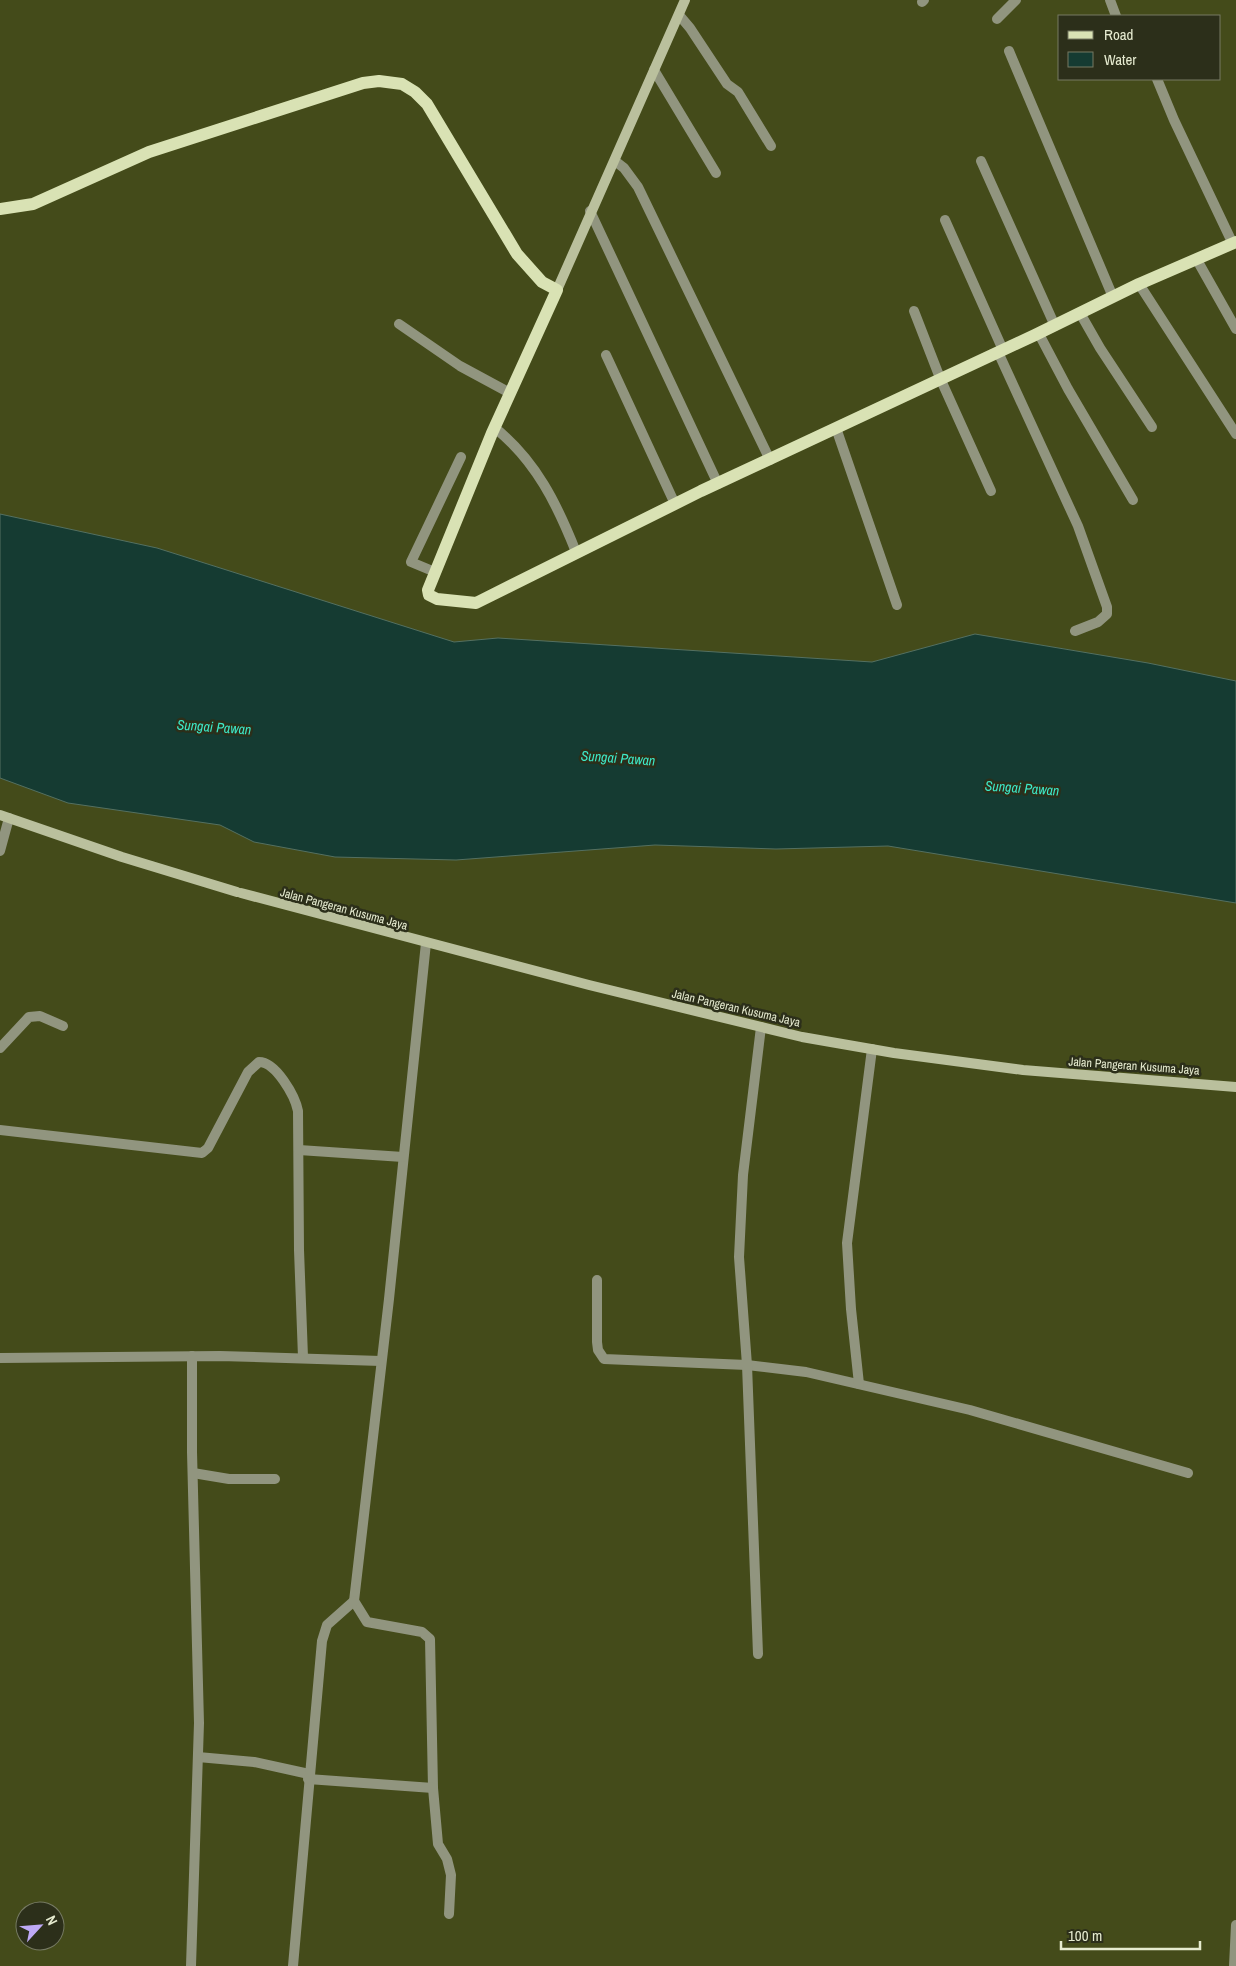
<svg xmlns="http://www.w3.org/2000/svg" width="1236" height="1966" font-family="'Archivo Narrow',sans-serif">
<rect width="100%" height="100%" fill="#444b1a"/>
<polygon fill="#153b32" stroke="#547061" points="0,514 157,548 454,642 498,638 872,662 975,634 1148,663 1236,681 1236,903 888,846 776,849 655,845 456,860 335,857 254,842 220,825 68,803 0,778"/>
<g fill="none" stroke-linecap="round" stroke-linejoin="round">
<g stroke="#91957f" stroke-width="10">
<polyline points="1110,0 1116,16"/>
<polyline points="922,2 924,0"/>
<polyline points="679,15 690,28 727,84 738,92 771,146"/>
<polyline points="997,19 1016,0"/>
<polyline points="1009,51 1113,297"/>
<polyline points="654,70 716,173"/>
<polyline points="1157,79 1174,120 1233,244"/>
<polyline points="615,161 624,168 638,187 770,460"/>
<polyline points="981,161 1055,326"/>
<polyline points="590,211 718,484"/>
<polyline points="945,220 1003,350"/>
<polyline points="1197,260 1236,329"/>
<polyline points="1139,284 1236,434"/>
<polyline points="914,311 940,378 991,491"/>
<polyline points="1080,313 1100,348 1152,427"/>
<polyline points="399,324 460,366 510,393"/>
<polyline points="1039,334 1068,389 1133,500"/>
<polyline points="998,352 1078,526 1107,607 1107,614 1098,622 1075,631"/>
<polyline points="606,355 675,504"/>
<path d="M495,428C536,461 557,504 576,552"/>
<polyline points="836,428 897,605"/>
<polyline points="435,572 411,562 461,457"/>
<polyline points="0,851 9,818"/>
<polyline points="426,943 389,1299 354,1601 367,1622 422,1632 430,1639 433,1788 438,1844 447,1859 451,1875 449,1914"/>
<polyline points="0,1048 29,1017 40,1016 63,1026"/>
<path d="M0,1130L202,1153L208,1148L248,1072L259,1062C276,1062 295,1096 298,1111L299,1250L303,1357"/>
<polyline points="299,1150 403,1157"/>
<polyline points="597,1280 597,1342 598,1350 604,1359 747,1365 806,1372 970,1410 1188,1473"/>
<polyline points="0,1358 220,1356 381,1361"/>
<polyline points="859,1384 851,1309 847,1243 872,1049"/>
<polyline points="193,1473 229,1479 275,1479"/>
<polyline points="758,1654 747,1365 739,1257 743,1175 761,1027"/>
<polyline points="198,1757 254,1762 309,1774"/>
<polyline points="308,1779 433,1788"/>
<polyline points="191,1966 199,1723 192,1452 192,1356"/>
<polyline points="293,1966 322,1641 327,1625 354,1601"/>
<polyline points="1234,1966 1236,1925"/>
</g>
<g stroke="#bac09d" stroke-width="10">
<polyline points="557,290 685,0"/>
<polyline points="0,815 122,857 237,892"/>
<polyline points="241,893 589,985 802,1037 894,1053 1023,1070 1236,1087"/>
</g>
<polyline stroke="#d9e2b4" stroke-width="12" points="0,209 33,204 149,152 363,83 379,81 402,84 415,92 427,104 517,254 542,282 557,290 492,433 428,590 429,595 437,599 476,603 701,491 1035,335 1139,284 1236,242"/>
</g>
<g text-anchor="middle" stroke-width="5" stroke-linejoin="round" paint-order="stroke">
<g font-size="12" fill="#e6ebd0" stroke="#2c2f1a">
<text transform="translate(344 909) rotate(15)" y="4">Jalan Pangeran Kusuma Jaya</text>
<text transform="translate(736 1008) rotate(13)" y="4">Jalan Pangeran Kusuma Jaya</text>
<text transform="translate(1134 1066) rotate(4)" y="4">Jalan Pangeran Kusuma Jaya</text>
</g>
<g font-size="14" font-style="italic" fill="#3de9c8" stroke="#2c2f1a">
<text transform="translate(214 727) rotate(4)" y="5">Sungai Pawan</text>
<text transform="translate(618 758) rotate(4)" y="5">Sungai Pawan</text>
<text transform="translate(1022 788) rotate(4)" y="5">Sungai Pawan</text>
</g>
</g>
<rect x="1058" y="15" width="162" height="65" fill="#2c2f1a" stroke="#767a63"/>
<rect x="1068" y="31" width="25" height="8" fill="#d9e2b4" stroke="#767a63"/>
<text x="1104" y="40" font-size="15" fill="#e6ebd0">Road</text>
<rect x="1068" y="52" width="25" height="15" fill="#153b32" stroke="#767a63"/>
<text x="1104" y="65" font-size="15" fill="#e6ebd0">Water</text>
<g transform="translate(40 1926) rotate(64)"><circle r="24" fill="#2c2f1a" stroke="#767a63"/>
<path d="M0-4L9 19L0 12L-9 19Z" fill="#bea9f5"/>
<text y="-8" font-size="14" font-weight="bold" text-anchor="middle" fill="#e6ebd0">N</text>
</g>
<path d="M1061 1941v8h139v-8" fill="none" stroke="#e6ebd0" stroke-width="2.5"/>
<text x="1068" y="1941" font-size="15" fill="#e6ebd0" stroke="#2c2f1a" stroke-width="4" paint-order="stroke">100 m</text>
</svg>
